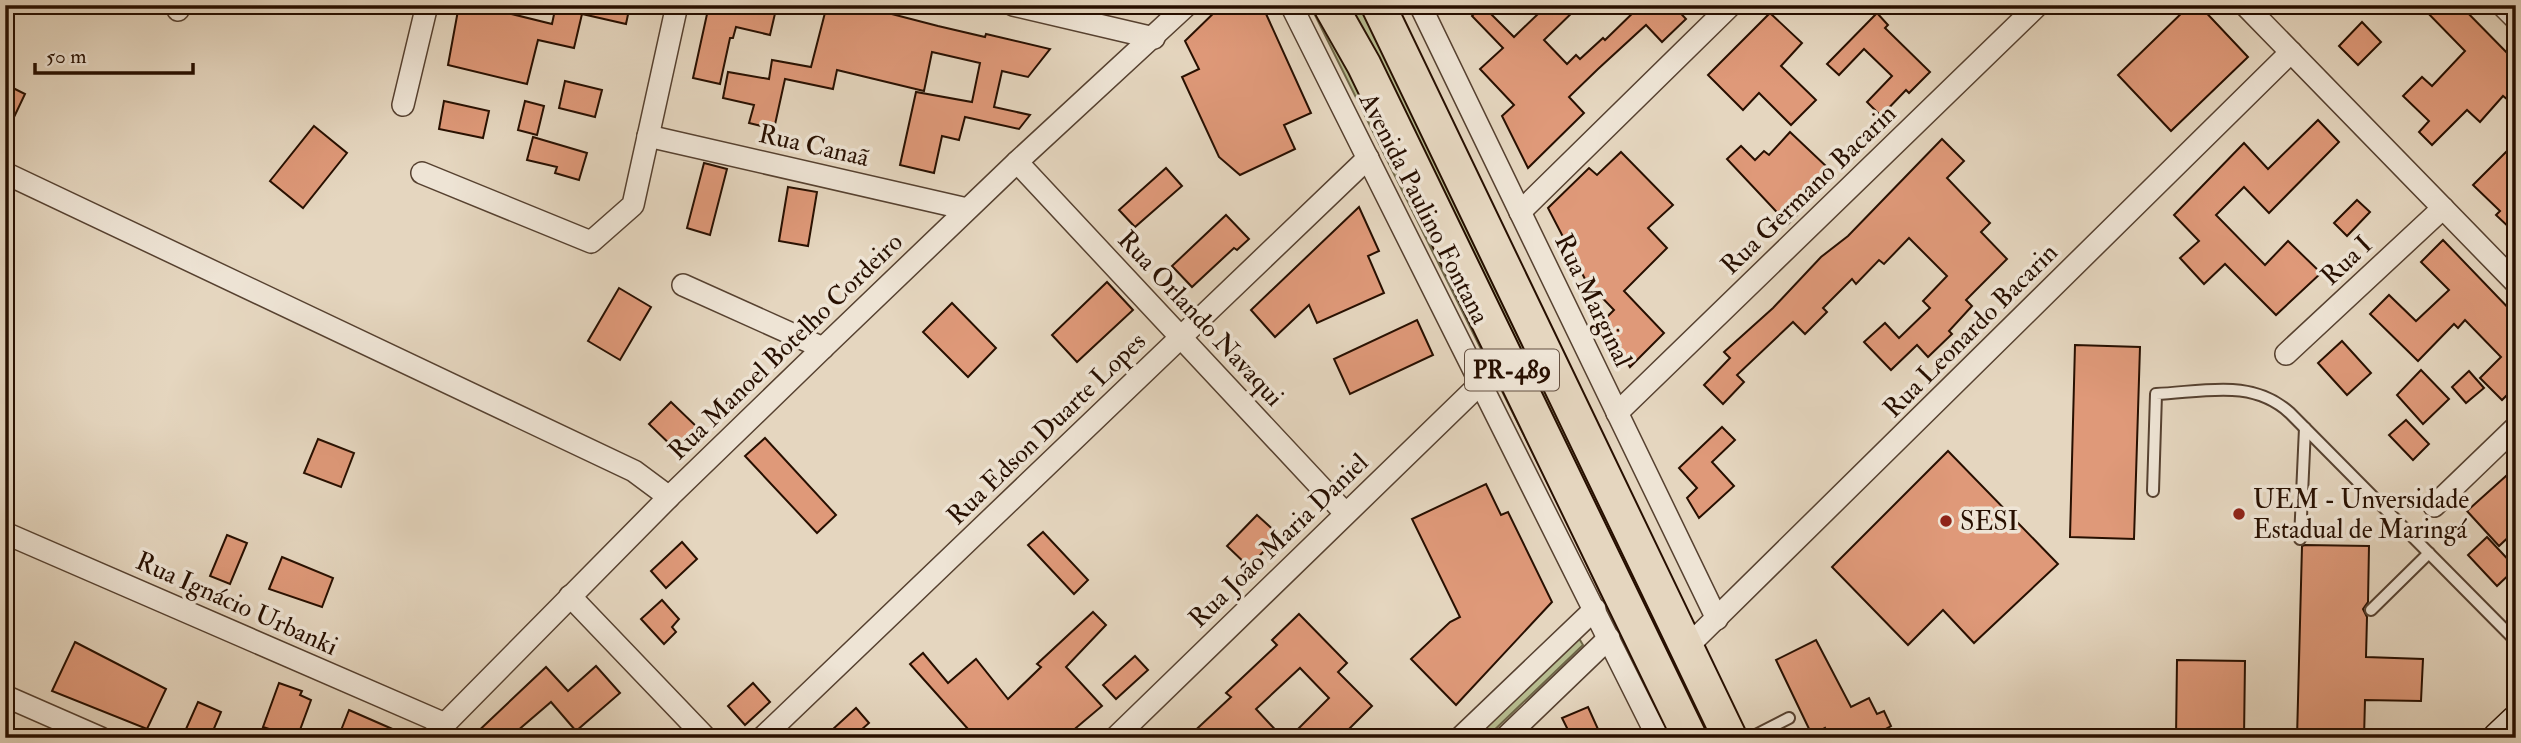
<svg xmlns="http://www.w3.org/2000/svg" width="2521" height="743" font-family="'IM FELL Double Pica',serif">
<rect width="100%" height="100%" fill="#e5d6bf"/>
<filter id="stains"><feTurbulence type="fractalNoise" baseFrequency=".00286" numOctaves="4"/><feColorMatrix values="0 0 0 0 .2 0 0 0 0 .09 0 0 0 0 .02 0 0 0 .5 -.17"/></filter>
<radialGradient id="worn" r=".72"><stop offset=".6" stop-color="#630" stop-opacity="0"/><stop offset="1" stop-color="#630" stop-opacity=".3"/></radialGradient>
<g fill="#b7bd90" stroke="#6f6648" stroke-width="2">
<polygon points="1310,5 1323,5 1685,738 1668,738 1569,526"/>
<polygon points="1345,5 1365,5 1724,738 1707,738 1381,68"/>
<polygon points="1577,635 1583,645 1486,738 1470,738"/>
</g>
<g fill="#df9979" stroke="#270f00" stroke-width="2">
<polygon points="459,5 475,5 552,24 556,5 630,5 626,24 582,14 574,48 538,40 527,84 448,65"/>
<polygon points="709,5 777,5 770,35 736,27 733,38 730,38 720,84 693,78"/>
<polygon points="827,5 857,5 938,26 985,37 986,34 1050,49 1028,77 1002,71 994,107 1030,115 1019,129 965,117 959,140 942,136 934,173 900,165 916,92 972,102 980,63 932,52 924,91 837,70 833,89 785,79 774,129 749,123 754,105 723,98 728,72 769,79 772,60 811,67"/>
<polygon points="1222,5 1262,5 1311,113 1284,125 1295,149 1240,175 1219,157 1182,77 1199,69 1185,41"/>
<polygon points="1482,5 1514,37 1539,13 1530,5 1580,5 1544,40 1567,64 1576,55 1580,59 1603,38 1605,40 1641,5 1673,5 1686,19 1662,42 1646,25 1598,69 1569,97 1584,113 1528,168 1502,116 1514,105 1480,69 1503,48 1472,16"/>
<polygon points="2190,5 2199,5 2248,57 2171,131 2118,75"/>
<polygon points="2420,5 2460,5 2516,62 2516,92 2508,100 2503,96 2480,122 2467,110 2432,145 2419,132 2429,121 2403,96 2422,77 2432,86 2465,51"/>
<polygon points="1770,13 1802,43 1781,66 1816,100 1791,125 1759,93 1743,110 1708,75"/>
<polygon points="1877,13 1888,25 1885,28 1930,72 1909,93 1906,90 1881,116 1867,102 1892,76 1864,49 1839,75 1827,64"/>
<polygon points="2362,22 2381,42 2358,65 2339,46"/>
<polygon points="565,81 602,90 595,117 559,108"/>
<polygon points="5,84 25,94 5,136"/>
<polygon points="444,101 489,111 483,138 439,129"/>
<polygon points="525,101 544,106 537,135 518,130"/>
<polygon points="2318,120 2339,142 2269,213 2244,187 2216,215 2265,265 2288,241 2321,273 2276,315 2225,264 2204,284 2180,258 2199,241 2174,215 2244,143 2268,169"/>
<polygon points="314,126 347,153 303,208 270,181"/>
<polygon points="1790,132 1828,168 1799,195 1808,204 1788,224 1727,159 1741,146 1755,160 1764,151 1769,155"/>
<polygon points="533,137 587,153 579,180 555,173 557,167 527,160"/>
<polygon points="1942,139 1964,161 1947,178 1990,223 1981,232 2007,259 1966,300 1972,306 1949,331 1952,334 1928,357 1917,345 1891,370 1864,342 1885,323 1899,338 1930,308 1923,301 1947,276 1909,238 1884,264 1879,260 1856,284 1852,279 1823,308 1827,312 1805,334 1793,322 1737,375 1744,382 1723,404 1704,385 1730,358 1724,352 1773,308 1821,257 1848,236"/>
<polygon points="2516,142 2516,234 2496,215 2500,211 2473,185"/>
<polygon points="1621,152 1673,205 1648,228 1667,248 1624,291 1664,333 1630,367 1604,320 1614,310 1586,281 1548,208 1589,168 1597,175"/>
<polygon points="704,163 727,169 710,235 687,228"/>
<polygon points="1166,168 1182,186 1135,227 1119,210"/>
<polygon points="788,187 817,192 808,246 779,241"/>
<polygon points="2357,200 2370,212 2347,236 2334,223"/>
<polygon points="1359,207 1379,251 1368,256 1384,293 1317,323 1309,305 1275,337 1251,310"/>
<polygon points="1226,215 1249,239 1237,250 1234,248 1192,287 1172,266"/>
<polygon points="2443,240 2516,316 2516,386 2502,400 2480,378 2501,357 2465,320 2458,328 2454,324 2418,361 2370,314 2389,295 2416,321 2449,290 2421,262"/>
<polygon points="1107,282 1133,310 1077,362 1052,335"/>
<polygon points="619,288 651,307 620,360 588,341"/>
<polygon points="952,303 996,348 968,377 923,332"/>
<polygon points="1417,320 1433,355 1350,394 1334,359"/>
<polygon points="2342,341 2371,373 2347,395 2318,363"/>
<polygon points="2075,345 2140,347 2134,539 2070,537"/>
<polygon points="2421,370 2449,399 2423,424 2397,395"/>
<polygon points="2469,371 2484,388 2466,403 2452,387"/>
<polygon points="671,402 698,428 677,451 649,424"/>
<polygon points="2406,420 2429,444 2413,460 2389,435"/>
<polygon points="1722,427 1735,440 1712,462 1734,486 1699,518 1687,498 1697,488 1679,468"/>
<polygon points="765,438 836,515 817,533 745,456"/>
<polygon points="318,439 354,453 341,487 304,473"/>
<polygon points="1948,451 2058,564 1974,643 1943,610 1908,645 1832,567"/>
<polygon points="2516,467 2516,530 2499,546 2467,511"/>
<polygon points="1486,484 1501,515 1508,512 1552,602 1456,705 1411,659 1450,622 1460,617 1412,519"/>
<polygon points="1257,515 1279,535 1249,567 1227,546"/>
<polygon points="1043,532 1088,580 1074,594 1028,545"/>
<polygon points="227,535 247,543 230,584 210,576"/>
<polygon points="2487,537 2516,568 2497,586 2468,555"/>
<polygon points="682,542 697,559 666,588 651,571"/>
<polygon points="2305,545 2369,546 2368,602 2363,609 2367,617 2366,657 2423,659 2421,701 2365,700 2364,738 2297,738 2302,546"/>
<polygon points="282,557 333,578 322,607 269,589"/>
<polygon points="662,600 679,619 672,627 676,632 664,644 641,619"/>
<polygon points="1093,612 1106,625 1066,667 1102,706 1064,738 976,738 910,664 923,653 948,683 976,659 1008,699 1041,667 1037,664"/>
<polygon points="1299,614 1347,663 1338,672 1372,706 1340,738 1289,738 1329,698 1300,668 1256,709 1283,738 1187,738 1231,697 1226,693 1277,645 1272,640"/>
<polygon points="1816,640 1851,707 1869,698 1877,714 1884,711 1891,726 1884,730 1888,738 1829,738 1825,728 1812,735 1776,660"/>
<polygon points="75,642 166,689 147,729 52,691"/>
<polygon points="1135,656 1148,670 1116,699 1103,685"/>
<polygon points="2177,660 2245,661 2244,738 2176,738"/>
<polygon points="596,666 620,693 576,731 551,702 509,738 471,738 546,667 568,691"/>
<polygon points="279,683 302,691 300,695 311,700 297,738 263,727"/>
<polygon points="753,683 770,702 745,725 728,706"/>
<polygon points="198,702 221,712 210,738 182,738"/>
<polygon points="1588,707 1602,738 1572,738 1562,718"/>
<polygon points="856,708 869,723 852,738 840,738 833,729"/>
<polygon points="349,710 413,738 338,738"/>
</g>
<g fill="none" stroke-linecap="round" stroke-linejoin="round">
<defs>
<g id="lane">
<path d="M2153,491L2156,394C2204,392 2252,378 2290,413L2516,641"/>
<polyline points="2300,539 2305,428"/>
<polyline points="2371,610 2429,553"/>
<polyline points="1750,738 1789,718"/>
</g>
<g id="street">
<polyline points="1013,5 1154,38"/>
<polyline points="1291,5 1658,738"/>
<polyline points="1420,5 1717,619"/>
<polyline points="2245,5 2516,283"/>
<polyline points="2502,5 2516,19"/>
<polyline points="178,10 179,5"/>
<polyline points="403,105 427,5"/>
<polyline points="648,136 967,209"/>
<polyline points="1017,162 1345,513"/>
<polyline points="5,173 634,471 669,497"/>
<polyline points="422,173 591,242 633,205 677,5"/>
<polyline points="1520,212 1731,5"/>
<polyline points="683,285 823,348"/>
<polyline points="2286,354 2443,208"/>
<polyline points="1617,413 2038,5"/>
<polyline points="2434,506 2516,427"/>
<polyline points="5,533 445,724"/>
<polyline points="570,596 706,738"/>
<polyline points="1687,647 2291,52"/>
<polyline points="5,696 101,738"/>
<polyline points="431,738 669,497 823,348 1017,162 1187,5"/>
<polyline points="762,738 1368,158"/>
<polyline points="1115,738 1481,383"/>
<polyline points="1460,738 1595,609"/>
<polyline points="1505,738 1609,638"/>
</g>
<polyline id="secondary" points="2498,738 2516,721"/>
<g id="primary">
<polyline points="1330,5 1364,65 1690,738"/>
<polyline points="1378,5 1730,738"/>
</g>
</defs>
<use href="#lane" stroke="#564130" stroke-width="14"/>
<use href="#street" stroke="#564130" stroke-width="24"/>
<use href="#secondary" stroke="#270f00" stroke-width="33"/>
<use href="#primary" stroke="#270f00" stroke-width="37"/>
<use href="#lane" stroke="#eee4d5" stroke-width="10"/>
<use href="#street" stroke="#eee4d5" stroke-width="21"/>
<use href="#secondary" stroke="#eee4d5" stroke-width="30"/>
<use href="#primary" stroke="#e5d6bf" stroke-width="33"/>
</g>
<g fill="#8f2418" stroke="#eee4d5" stroke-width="2.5">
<circle cx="2239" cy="514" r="7"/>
<circle cx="1946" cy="521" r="7"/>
</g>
<g text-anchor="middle" stroke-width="7" stroke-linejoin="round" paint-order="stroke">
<rect fill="#eee4d5" stroke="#634f40" stroke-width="2" x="1465" y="349.5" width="94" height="41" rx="5"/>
<g font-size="24" font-weight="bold" fill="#270f00">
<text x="1512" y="378">PR-489</text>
</g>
<g font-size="26" fill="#270f00" stroke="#eee4d5">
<text transform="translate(814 145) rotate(13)" y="9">Rua Canaã</text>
<text transform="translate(1808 189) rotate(-44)" y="9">Rua Germano Bacarin</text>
<text transform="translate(1425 208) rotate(63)" y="9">Avenida Paulino Fontana</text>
<text transform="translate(2346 260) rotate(-43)" y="9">Rua I</text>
<text transform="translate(1594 300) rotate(64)" y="9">Rua Marginal</text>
<text transform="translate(1201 318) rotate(47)" y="9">Rua Orlando Navaqui</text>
<text transform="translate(1970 330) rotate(-45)" y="9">Rua Leonardo Bacarin</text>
<text transform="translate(785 346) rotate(-44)" y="9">Rua Manoel Botelho Cordeiro</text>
<text transform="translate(1046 428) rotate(-44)" y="9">Rua Edson Duarte Lopes</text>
<text transform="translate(1278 540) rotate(-44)" y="9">Rua João Maria Daniel</text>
<text transform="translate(237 603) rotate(24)" y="9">Rua Ignácio Urbanki</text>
</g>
<g font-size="26" fill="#270f00" stroke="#eee4d5" text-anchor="start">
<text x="2253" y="508">UEM - Unversidade<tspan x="2253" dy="30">Estadual de Maringá</tspan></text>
<text x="1960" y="530">SESI</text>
</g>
</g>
<rect width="2521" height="743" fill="none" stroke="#e5d6bf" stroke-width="28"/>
<rect x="7" y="7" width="2507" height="729" fill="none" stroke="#270f00" stroke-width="3.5"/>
<rect x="14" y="14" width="2493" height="715" fill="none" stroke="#270f00" stroke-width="2"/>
<path d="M35 63v10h158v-10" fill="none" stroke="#270f00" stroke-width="3.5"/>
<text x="46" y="63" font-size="21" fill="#270f00" stroke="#eee4d5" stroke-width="5" paint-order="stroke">50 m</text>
<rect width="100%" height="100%" filter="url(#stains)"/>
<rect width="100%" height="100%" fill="url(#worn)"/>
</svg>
